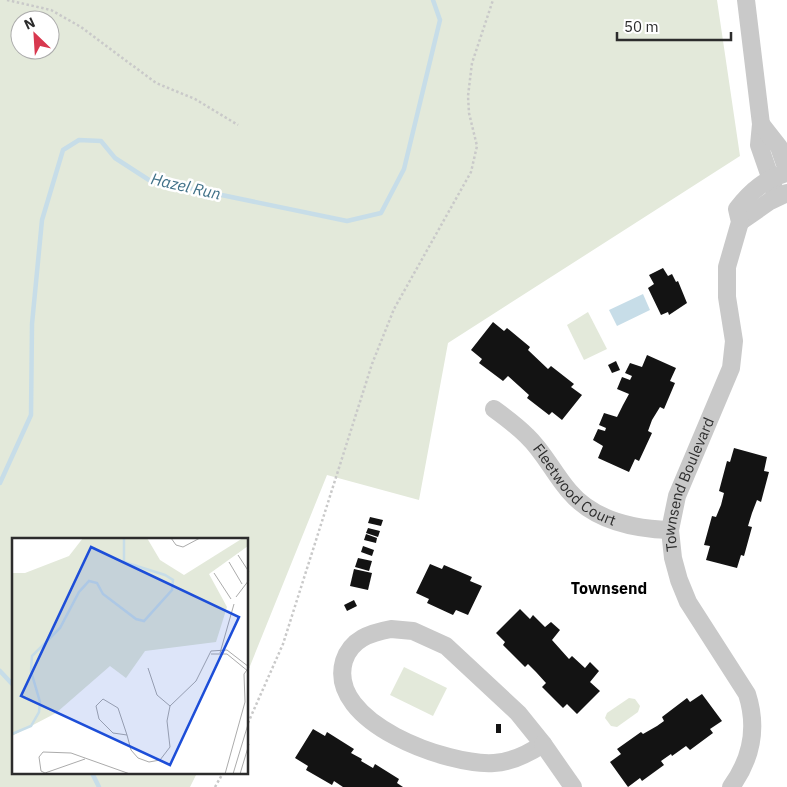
<svg xmlns="http://www.w3.org/2000/svg" width="787" height="787" font-family="'IBM Plex Sans',sans-serif">
<rect width="100%" height="100%" fill="#fff"/>
<g fill="#e3e9da" fill-rule="evenodd">
<path d="M0,0H717L740,156L448,343L419,500L327,475L248,671V540H14V773H197L190,787H0ZM20,20H50V50H20Z"/>
<polygon points="588,312 607,349 584,360 567,325"/>
<polygon points="404,667 447,688 433,716 390,695"/>
<polygon points="629,698 635,699 640,706 638,712 617,727 611,726 605,718 607,713"/>
</g>
<polygon fill="#c7dde8" points="643,294 650,310 617,326 609,310"/>
<g fill="none" stroke-linecap="round" stroke-linejoin="round">
<g stroke="#c7dde8" stroke-width="4.5">
<polyline points="0,483 31,415 32,324 42,220 63,150 79,140 101,141 115,158 149,180 347,221 381,213 404,169 440,20 433,0"/>
<polyline points="0,671 14,686"/>
<polyline points="92,773 99,787"/>
</g>
</g>
<g fill="#131313">
<polygon points="663,268 668,276 672,274 676,282 678,281 687,303 669,315 668,312 661,315 648,288 654,284 649,275"/>
<polygon points="493,322 504,331 507,328 530,347 528,350 548,369 551,366 574,384 571,387 582,395 562,420 552,412 549,415 527,398 529,395 508,376 503,381 479,363 482,359 471,350"/>
<polygon points="647,355 676,368 670,381 675,383 664,409 660,407 652,420 648,431 652,433 639,461 635,459 629,472 598,458 603,446 593,440 598,429 605,431 606,428 599,425 604,413 617,417 623,405 629,394 617,389 622,377 630,380 632,376 625,373 630,363 642,367"/>
<polygon points="616,361 620,370 612,373 608,365"/>
<polygon points="734,448 767,457 764,471 769,472 761,502 757,500 752,513 748,526 752,527 744,556 741,555 737,568 706,560 710,546 704,545 712,516 716,517 721,505 724,493 719,491 727,461 730,462"/>
<polygon points="370,517 383,520 381,526 368,523"/>
<polygon points="368,528 380,531 378,537 366,533"/>
<polygon points="366,534 377,538 376,543 364,540"/>
<polygon points="363,546 374,550 372,556 361,552"/>
<polygon points="358,558 372,561 369,571 355,567"/>
<polygon points="430,564 442,569 444,565 472,577 470,581 482,586 468,615 456,610 453,615 427,603 429,599 416,593"/>
<polygon points="354,569 372,573 368,590 350,586"/>
<polygon points="354,600 357,606 347,611 344,605"/>
<polygon points="520,609 530,619 533,615 545,627 551,622 560,630 552,640 569,659 572,656 585,668 590,662 599,671 590,682 600,691 577,714 567,704 563,708 542,687 546,683 536,672 528,664 525,667 503,645 505,642 496,633"/>
<polygon points="702,694 722,721 710,729 713,733 690,750 686,746 672,756 671,754 661,761 664,765 642,781 640,778 628,787 610,762 621,754 617,749 641,732 643,734 657,726 664,721 662,717 687,698 690,702"/>
<rect x="496" y="724" width="5" height="9"/>
<polygon points="313,729 325,736 327,732 354,749 351,753 362,759 361,761 373,768 375,764 399,779 397,783 403,787 343,787 334,781 332,785 306,770 308,766 295,758"/>
</g>
<g fill="none" stroke-linecap="round" stroke-linejoin="round">
<g stroke="#c9c9c9" stroke-width="2.5" stroke-dasharray="2.5 2.5" stroke-linecap="butt">
<polyline points="7,0 51,10 81,27 156,83 195,99 238,125"/>
<polyline points="248,723 283,644 372,364 394,309 471,172 477,146 469,113 468,96 472,63 493,0"/>
<polyline points="215,787 223,773"/>
</g>
<g stroke="#c9c9c9" stroke-width="18">
<polyline points="746,0 761,124 759,145 777,197"/>
<polyline points="761,124 779,147 787,170"/>
<polyline points="740,222 770,201 787,193"/>
<path id="s1" d="M494,409C505,417 517,426 527,436C544,452 554,474 569,491C594,521 634,529 670,530"/>
<path d="M391,629L413,631L446,646L518,713L543,744C528,754 512,762 494,763C449,766 326,723 344,661C351,639 370,633 391,629Z"/>
<polyline points="543,744 573,787"/>
<path id="s2" d="M731,787C752,758 758,728 747,694L688,602L679,580L673,558L670,530L677,496L731,368L734,341L727,297V267L740,222L737,209C751,191 765,179 787,173"/>
</g>
</g>
<g text-anchor="middle" stroke-width="5" stroke-linejoin="round" paint-order="stroke">
<g font-size="15" fill="#2c2c2c" stroke="#fff">
<text dy="5" stroke="none"><textPath href="#s1" startOffset="112">Fleetwood Court</textPath></text>
<text dy="5" stroke="none"><textPath href="#s2" startOffset="331">Townsend Boulevard</textPath></text>
</g>
<g font-size="16" font-style="italic" fill="#407188" stroke="#fff">
<text transform="translate(186 186) rotate(13)" y="6">Hazel Run</text>
</g>
<g font-size="16" font-weight="bold" fill="#000" stroke="#fff">
<text x="609" y="594">Townsend</text>
</g>
</g>
<g transform="translate(12 538)">
<rect width="236" height="236" fill="#fff"/>
<path d="M71,0H135L148,22L172,37L231,0H236V8L197,36L215,69L204,104L133,113L114,140L98,128L44,175L0,198V35H13L57,18Z" fill="#e3e9da"/>
<path fill="none" stroke="#c7dde8" stroke-width="2.5" d="M0,196L19,188L27,174L28,164L19,133L20,118L48,90L67,54L77,43L85,45L91,56L124,81L132,83L160,52L161,42L153,37L112,24V0"/>
<path fill="none" stroke="#ababab" stroke-width="1" d="M159,0L164,7L171,9L188,0M226,17L237,34M217,24L230,46M202,35L219,61M224,59L237,42M208,115L222,66M199,116H215L237,134M136,130L145,157L158,168M91,161L106,170L115,197L101,195L87,181L84,168ZM115,197L119,212L126,220L137,224L148,222L158,209L155,183L158,168L184,143L199,113L215,112L237,129M73,221L33,235L29,233L27,219L31,214L59,215L118,236M213,236L233,164L232,136L237,129M221,236L237,183M228,236L237,206"/>
<path fill="#1d4ed8" fill-opacity="0.15" stroke="#1d4ed8" stroke-width="2.5" d="M79,9L227,79L158,227L9,158Z"/>
<rect width="236" height="236" fill="none" stroke="#2c2c2c" stroke-width="2.5"/>
</g>
<g transform="translate(35 35) rotate(335)"><circle r="24" fill="#ffffff" stroke="#ababab"/>
<path d="M0-4L9 19L0 12L-9 19Z" fill="#d8384f"/>
<text y="-8" font-size="14" font-weight="bold" text-anchor="middle" fill="#2c2c2c">N</text>
</g>
<path d="M617 32v8h114v-8" fill="none" stroke="#2c2c2c" stroke-width="2.5"/>
<text x="624" y="32" font-size="15" fill="#2c2c2c" stroke="#ffffff" stroke-width="4" paint-order="stroke">50 m</text>
</svg>
